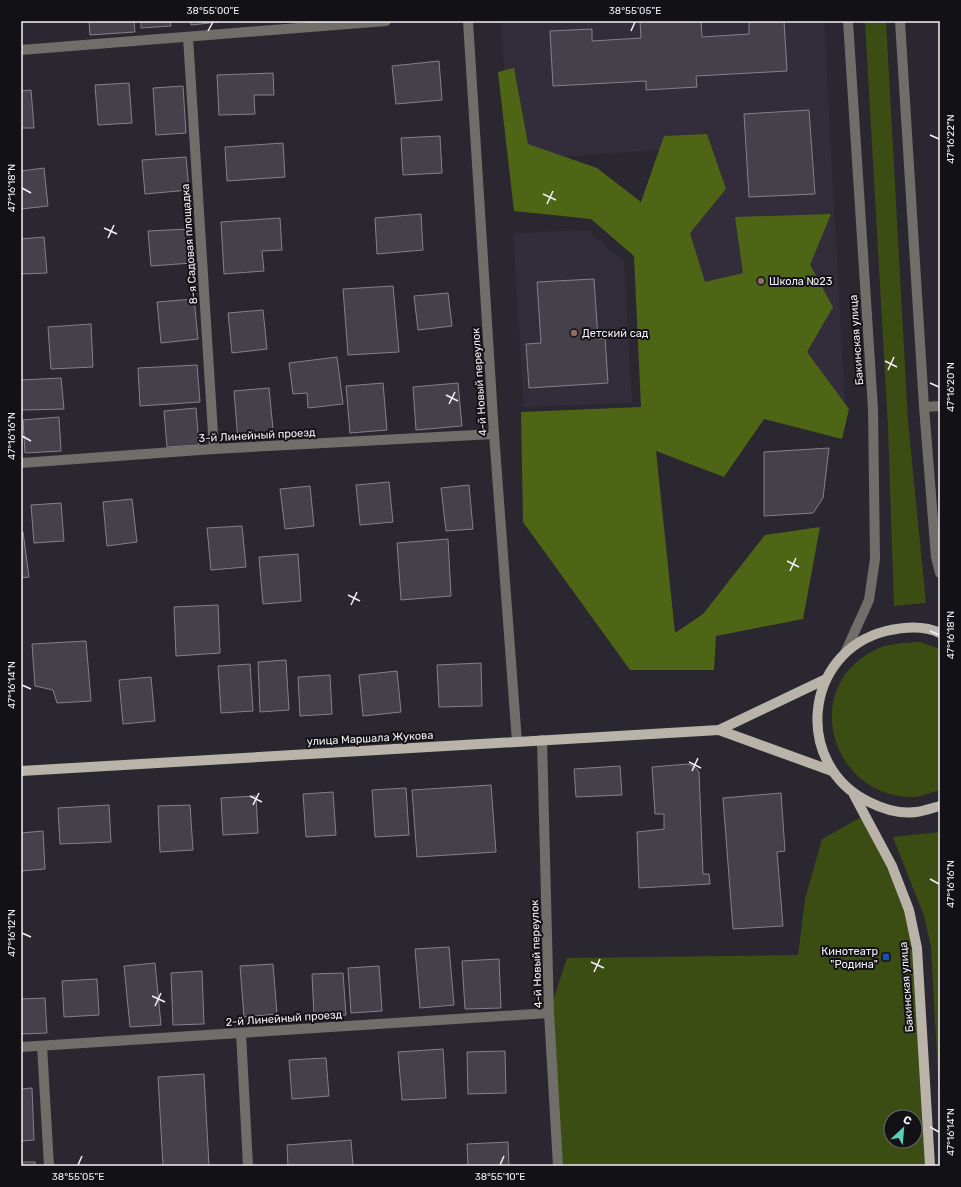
<svg xmlns="http://www.w3.org/2000/svg" width="961" height="1187" font-family="Rubik,sans-serif">
<rect width="100%" height="100%" fill="#2a2730"/>
<g fill="#322c3b">
<polygon points="501,21 824,21 845,402 694,411 676,149 510,160"/>
<polygon points="587,230 624,262 632,403 524,407 513,233"/>
</g>
<g fill="#3c4d13" fill-rule="evenodd">
<polygon points="865,21 886,21 908,421 926,603 894,606 888,427"/>
<path d="M920,642L940,649V790C932,792 922,797 913,797C831,797 800,689 873,651C887,643 904,643 920,642Z"/>
<path d="M865,815L909,910L930,1166H558L549,1013L567,958L798,955L805,899L822,839ZM891,1117H915V1141H891Z"/>
<polygon points="940,832 940,1114 931,947 924,916 893,837"/>
</g>
<polygon fill="#4f6516" points="514,68 528,144 597,168 641,202 664,136 707,134 726,189 690,233 705,282 743,273 735,217 831,214 810,265 833,307 807,352 849,409 842,439 764,419 724,477 656,451 675,633 703,614 765,535 820,527 803,619 716,636 714,670 630,670 523,522 521,412 641,407 634,256 591,219 514,211 498,72"/>
<g fill="#45414b" stroke="#85818c">
<polygon points="89,21 134,21 135,32 90,35"/>
<polygon points="141,21 170,21 171,26 141,28"/>
<polygon points="190,21 219,21 219,22 191,25"/>
<polygon points="640,21 701,21 702,37 749,34 749,22 784,21 787,71 696,76 697,87 646,90 646,81 553,86 550,31 592,29 592,41 641,38"/>
<polygon points="439,61 442,100 396,104 392,66"/>
<polygon points="273,73 274,95 254,95 255,114 219,115 217,75"/>
<polygon points="129,83 132,123 98,125 95,85"/>
<polygon points="183,86 186,133 156,135 153,88"/>
<polygon points="31,90 34,128 21,128 21,91"/>
<polygon points="809,110 815,194 749,197 744,114"/>
<polygon points="440,136 442,173 403,175 401,138"/>
<polygon points="283,143 285,177 227,181 225,147"/>
<polygon points="186,157 189,190 145,194 142,160"/>
<polygon points="44,168 48,206 21,209 21,171"/>
<polygon points="421,214 423,250 377,254 375,218"/>
<polygon points="280,218 282,250 262,251 264,271 224,274 221,222"/>
<polygon points="189,229 192,263 151,266 148,231"/>
<polygon points="44,237 47,273 21,274 21,239"/>
<polygon points="594,279 598,339 605,338 608,383 529,388 526,344 541,343 537,282"/>
<polygon points="393,286 399,352 348,355 343,289"/>
<polygon points="448,293 452,326 418,330 414,296"/>
<polygon points="194,299 198,339 161,343 157,302"/>
<polygon points="263,310 267,349 232,353 228,313"/>
<polygon points="91,324 93,367 51,369 48,327"/>
<polygon points="337,357 343,404 308,408 307,393 293,394 289,363"/>
<polygon points="197,365 200,402 140,406 138,368"/>
<polygon points="61,378 64,409 22,410 21,380"/>
<polygon points="383,383 387,430 350,433 346,386"/>
<polygon points="458,383 462,426 416,430 413,387"/>
<polygon points="269,388 274,439 238,441 234,391"/>
<polygon points="196,408 199,445 167,447 164,411"/>
<polygon points="59,417 61,451 25,453 23,420"/>
<polygon points="829,448 823,498 813,513 764,516 764,452"/>
<polygon points="389,482 393,522 360,525 356,485"/>
<polygon points="469,485 473,529 446,531 441,488"/>
<polygon points="310,486 314,526 285,529 280,489"/>
<polygon points="132,499 137,542 107,546 103,502"/>
<polygon points="61,503 64,541 34,543 31,505"/>
<polygon points="242,526 246,567 211,570 207,528"/>
<polygon points="21,532 23,532 29,577 21,578"/>
<polygon points="448,539 451,596 401,600 397,543"/>
<polygon points="298,554 301,601 263,604 259,557"/>
<polygon points="218,605 220,653 176,656 174,607"/>
<polygon points="86,641 91,701 57,703 53,690 35,686 32,644"/>
<polygon points="286,660 289,710 260,712 258,662"/>
<polygon points="481,663 482,706 439,707 437,665"/>
<polygon points="250,664 253,711 221,713 218,666"/>
<polygon points="397,671 401,712 363,716 359,675"/>
<polygon points="330,675 332,714 300,716 298,677"/>
<polygon points="151,677 155,721 123,724 119,680"/>
<polygon points="688,764 695,767 699,772 703,874 709,874 710,884 639,888 637,832 664,829 664,814 655,814 652,767"/>
<polygon points="620,766 622,795 576,797 574,769"/>
<polygon points="491,785 496,852 417,857 412,790"/>
<polygon points="406,788 409,835 375,837 372,790"/>
<polygon points="333,792 336,835 306,837 303,794"/>
<polygon points="781,793 785,851 777,852 783,926 733,929 723,798"/>
<polygon points="256,796 258,833 223,835 221,798"/>
<polygon points="109,805 111,842 60,844 58,808"/>
<polygon points="190,805 193,850 160,852 158,806"/>
<polygon points="43,831 45,869 21,871 21,833"/>
<polygon points="449,947 454,1005 420,1008 415,949"/>
<polygon points="499,959 501,1008 465,1009 462,961"/>
<polygon points="155,963 161,1025 130,1027 124,966"/>
<polygon points="273,964 277,1014 244,1017 240,966"/>
<polygon points="379,966 382,1011 351,1013 348,968"/>
<polygon points="202,971 204,1024 173,1025 171,973"/>
<polygon points="343,973 346,1015 314,1017 312,974"/>
<polygon points="97,979 99,1015 64,1017 62,981"/>
<polygon points="45,998 47,1033 21,1034 21,999"/>
<polygon points="443,1049 446,1098 402,1100 398,1052"/>
<polygon points="505,1051 506,1093 468,1094 467,1052"/>
<polygon points="326,1058 329,1096 292,1099 289,1060"/>
<polygon points="204,1074 209,1166 163,1166 158,1077"/>
<polygon points="32,1088 34,1140 21,1141 21,1089"/>
<polygon points="351,1140 353,1166 288,1166 287,1145"/>
<polygon points="508,1142 509,1166 468,1166 467,1144"/>
<rect x="21" y="1162" width="14" height="4"/>
</g>
<g fill="none" stroke-linecap="round" stroke-linejoin="round">
<g stroke="#706e69" stroke-width="10">
<polyline points="468,21 494,434 517,742"/>
<polyline points="900,21 924,407 936,557 940,573"/>
<polyline points="188,37 214,449"/>
<polyline points="21,50 386,21"/>
<polyline points="924,407 940,406"/>
<polyline points="21,463 214,449 494,434"/>
<polyline points="845,653 869,600 875,559 873,409 848,21"/>
<polyline points="542,740 549,1013 558,1166"/>
<polyline points="241,1033 248,1166"/>
<polyline points="42,1046 49,1166"/>
<polyline points="21,1047 549,1013"/>
</g>
<g stroke="#b9b3a9" stroke-width="10">
<path d="M940,633C924,625 903,627 886,631C803,652 793,765 869,802C883,809 901,814 916,812C924,811 932,808 940,806"/>
<polyline points="719,730 832,771"/>
<polyline points="21,771 719,730 826,679"/>
<polyline points="854,795 892,866 909,910 917,948 930,1166"/>
</g>
</g>
<path fill="none" stroke="#f4f1f8" stroke-width="1.5" d="M208,31L213,22M631,31L635,22M930,135L939,139M22,188L31,193M543,194L556,200M547,204L553,191M104,228L117,234M108,238L114,225M885,361L897,367M888,370L894,357M930,383L939,387M446,395L458,401M449,404L455,392M22,436L31,441M787,561L799,567M790,571L796,558M348,595L360,601M351,605L357,592M930,631L939,635M22,685L31,689M689,762L701,768M692,771L698,758M250,796L262,802M253,805L259,793M930,879L939,884M22,933L31,937M591,962L604,968M594,972L600,959M152,996L165,1002M155,1006L161,993M930,1127L939,1132M78,1165L82,1156M500,1165L504,1156"/>
<g fill="#8d6e63" stroke="#121115" stroke-width="1.5">
<circle cx="761" cy="281" r="4"/>
<circle cx="574" cy="333" r="4"/>
</g>
<rect fill="#1a4fb4" stroke="#121115" stroke-width="1.5" x="882" y="953" width="8" height="8" rx="2"/>
<g text-anchor="middle" stroke-width="4" stroke-linejoin="round" paint-order="stroke">
<g font-size="11" fill="#f4f1f8" stroke="#121115">
<text transform="translate(189 244) rotate(-94)" y="4">8-я Садовая площадка</text>
<text transform="translate(856 340) rotate(-94)" y="4">Бакинская улица</text>
<text transform="translate(479 382) rotate(-94)" y="4">4-й Новый переулок</text>
<text transform="translate(257 435) rotate(-3)" y="4">3-й Линейный проезд</text>
<text transform="translate(370 738) rotate(-3)" y="4">улица Маршала Жукова</text>
<text transform="translate(536 954) rotate(-92)" y="4">4-й Новый переулок</text>
<text transform="translate(906 987) rotate(-94)" y="4">Бакинская улица</text>
<text transform="translate(284 1018) rotate(-4)" y="4">2-й Линейный проезд</text>
</g>
<g font-size="11" fill="#f4f1f8" stroke="#121115" text-anchor="start">
<text x="769" y="285">Школа №23</text>
<text x="582" y="337">Детский сад</text>
<text x="878" y="955" text-anchor="end">Кинотеатр<tspan x="878" dy="13">"Родина"</tspan></text>
</g>
</g>
<rect width="961" height="1187" fill="none" stroke="#121115" stroke-width="44"/>
<g transform="translate(903 1129) rotate(26)"><circle r="19" fill="#121115" stroke="#6c6b70"/>
<path d="M0-3L7 15L0 10L-7 15Z" fill="#5cceba"/>
<text y="-6" font-size="11" font-weight="bold" text-anchor="middle" fill="#f4f1f8">С</text>
</g>
<rect x="22" y="22" width="917" height="1143" fill="none" stroke="#f4f1f8" stroke-width="1.5"/>
<g font-size="10" text-anchor="middle" fill="#f4f1f8">
<text x="213" y="14">38°55'00"E</text>
<text x="635" y="14">38°55'05"E</text>
<text transform="translate(950 139) rotate(-90)" y="4">47°16'22"N</text>
<text transform="translate(11 188) rotate(-90)" y="4">47°16'18"N</text>
<text transform="translate(950 387) rotate(-90)" y="4">47°16'20"N</text>
<text transform="translate(11 436) rotate(-90)" y="4">47°16'16"N</text>
<text transform="translate(950 635) rotate(-90)" y="4">47°16'18"N</text>
<text transform="translate(11 685) rotate(-90)" y="4">47°16'14"N</text>
<text transform="translate(950 884) rotate(-90)" y="4">47°16'16"N</text>
<text transform="translate(11 933) rotate(-90)" y="4">47°16'12"N</text>
<text transform="translate(950 1132) rotate(-90)" y="4">47°16'14"N</text>
<text x="78" y="1180">38°55'05"E</text>
<text x="500" y="1180">38°55'10"E</text>
</g>
</svg>
